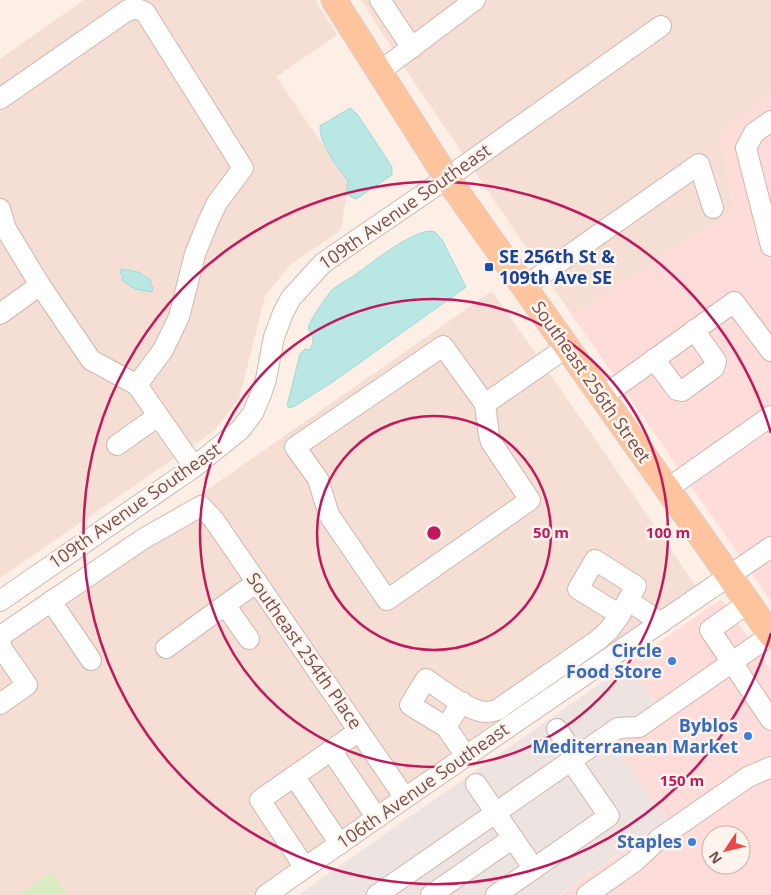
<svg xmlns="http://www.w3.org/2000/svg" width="771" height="895" font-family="'Open Sans',sans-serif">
<rect width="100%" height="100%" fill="#fdefe6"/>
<g fill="#f5dfd4">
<polygon points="84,0 315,0 337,35 276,77 348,181 341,230 291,264 265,296 239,399 214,431 0,578 0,59"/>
<polygon points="361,0 771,0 771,95 719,135 735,210 572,315 414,82"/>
<polygon points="492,291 613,465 697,588 267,895 0,895 0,628 207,490"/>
</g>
<g fill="#fddcd9" fill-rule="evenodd">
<polygon points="771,95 771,601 572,315 734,210 719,135"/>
<path d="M721,599L771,670V895H560L667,821L609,737L656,704L628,664ZM711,835H741V865H711Z"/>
</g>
<polygon fill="#ede3e0" points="628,664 656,704 609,737 667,820 559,895 298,895"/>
<polygon fill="#dcebc3" points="51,872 66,894 63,895 18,895"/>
<g fill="#b9e7e4" stroke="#9fd9d5">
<path d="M350,108L357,114L392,167V175L356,199L346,194L348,181C338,167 319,144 320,126Z"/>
<path d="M429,231L435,232L442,240L466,287L334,381L295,406L290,408L287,406L300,354L305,349L310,350C318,334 307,336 309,325C311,319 328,294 333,289C341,283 351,278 359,272C377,259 408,234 429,231Z"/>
<polygon points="121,269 138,272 151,280 150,285 153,287 152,292 135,289 122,280 123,275 120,273"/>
</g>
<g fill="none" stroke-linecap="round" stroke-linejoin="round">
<defs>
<g id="minor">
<polyline points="380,0 412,48"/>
<polyline points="379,72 475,0"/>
<polyline points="0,99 128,10 137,9 145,12 243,168 217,203 208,222 195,254 179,317 163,350 137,385"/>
<polyline points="771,121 754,133 746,148 771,246"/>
<polyline points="0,209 6,229 40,285 91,360 137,385 194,467"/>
<polyline points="524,287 699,164 713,208"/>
<polyline points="0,314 40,285"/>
<polyline points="654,359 677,390 682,391 714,368 716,361 694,330"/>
<polyline points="602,397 734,302 771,351"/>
<polyline points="485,404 443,346 295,447 318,479 329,515 387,600 530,500 491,442 489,435 485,404 567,347"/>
<polyline points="117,445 158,416"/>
<polyline points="667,489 771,416"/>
<polyline points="628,600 636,586 595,560 578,589 620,615 628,600 661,623"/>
<polyline points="0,601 194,467 240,430 253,413 261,394 266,379 274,337 283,313 291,298 323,263 447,178 661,26"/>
<polyline points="51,601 91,660"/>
<polyline points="748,603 710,630 771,720"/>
<polyline points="225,605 249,639"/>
<polyline points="0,648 2,635 143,539 201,506 214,520 405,798"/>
<polyline points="166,648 257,582"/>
<path d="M462,702L446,727L410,705L426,679C441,689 468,711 485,712C489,712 494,711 497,710L598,640L609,630L620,615"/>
<polyline points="0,704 27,685 0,646"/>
<polyline points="446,727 466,756"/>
<polyline points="557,729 576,757"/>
<polyline points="331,750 377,818"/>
<polyline points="294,776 340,844"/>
<polyline points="476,784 534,869"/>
<polyline points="305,868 260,800 359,731"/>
<polyline points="266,895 405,798 771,547"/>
<polyline points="377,895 618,728 639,727 771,635"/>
<polyline points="431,895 513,838"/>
<polyline points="496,895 609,816 571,761"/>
<polyline points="587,895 634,862 660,838 748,777 771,767"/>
</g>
<polyline id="major" points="334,0 447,178 771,635"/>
</defs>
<use href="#minor" stroke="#d1b6ae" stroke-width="22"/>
<use href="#major" stroke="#d9cecc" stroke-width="27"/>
<use href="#minor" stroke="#fff" stroke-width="20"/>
<use href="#major" stroke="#fdc49d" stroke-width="25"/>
</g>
<g fill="none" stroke="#c2185b" stroke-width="2.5">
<circle cx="434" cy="533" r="117"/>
<circle cx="434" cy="533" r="234"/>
<path d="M771 633A351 351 0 1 1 771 433"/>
</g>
<rect fill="#1a4fb4" stroke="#fff4ed" stroke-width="2" x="484" y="262" width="10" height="10" rx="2.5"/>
<g fill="#3f7fe0" stroke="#fff4ed" stroke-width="2">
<circle cx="672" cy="661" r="5"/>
<circle cx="748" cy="736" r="5"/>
<circle cx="692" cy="842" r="5"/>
</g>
<g text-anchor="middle" stroke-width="5" stroke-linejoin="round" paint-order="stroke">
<g font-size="18" fill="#77504a" stroke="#fff4ed">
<text transform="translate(405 207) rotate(-35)" y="6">109th Avenue Southeast</text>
<text transform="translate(591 382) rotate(55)" y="6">Southeast 256th Street</text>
<text transform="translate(135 506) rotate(-35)" y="6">109th Avenue Southeast</text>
<text transform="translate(304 651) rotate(55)" y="6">Southeast 254th Place</text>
<text transform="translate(423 786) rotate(-35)" y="6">106th Avenue Southeast</text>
</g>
<g font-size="18" font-weight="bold" fill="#164399" stroke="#fff4ed" text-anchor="start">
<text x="499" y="263">SE 256th St &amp;<tspan x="499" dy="21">109th Ave SE</tspan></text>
</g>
<g font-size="18" font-weight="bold" fill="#366cbe" stroke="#fff4ed" text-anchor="end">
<text x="662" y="657">Circle<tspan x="662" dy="21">Food Store</tspan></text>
<text x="738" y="732">Byblos<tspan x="738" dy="21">Mediterranean Market</tspan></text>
<text x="682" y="848">Staples</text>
</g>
</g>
<circle cx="434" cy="533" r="8" fill="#c2185b" stroke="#fff4ed" stroke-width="2.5"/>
<g font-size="15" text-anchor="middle" font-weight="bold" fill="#c2185b" stroke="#fff4ed" stroke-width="5" stroke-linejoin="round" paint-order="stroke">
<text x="551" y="538">50 m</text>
<text x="668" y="538">100 m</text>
<text x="682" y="786">150 m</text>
</g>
<g transform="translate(726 850) rotate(235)"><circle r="24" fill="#fff4ed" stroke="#c9b2ac"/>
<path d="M0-4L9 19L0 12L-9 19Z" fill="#ea4848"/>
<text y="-8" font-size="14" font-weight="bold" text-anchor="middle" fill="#77504a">N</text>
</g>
</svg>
